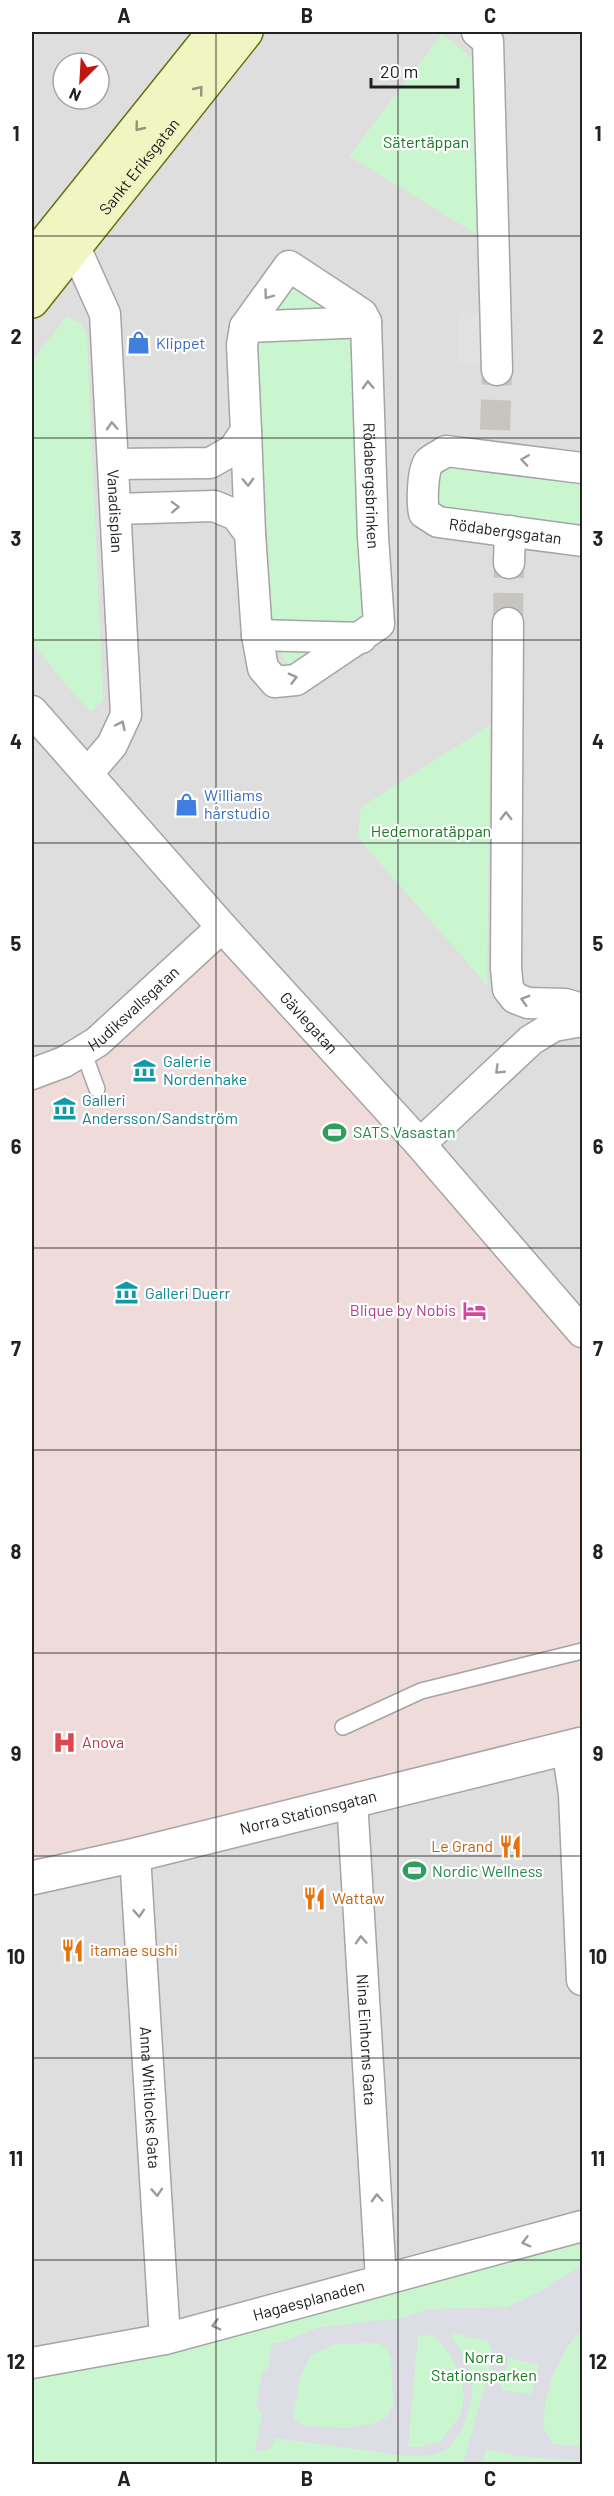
<svg xmlns="http://www.w3.org/2000/svg" width="614" height="2496" font-family="Barlow,sans-serif">
<rect width="100%" height="100%" fill="#f0eee8"/>
<g fill="#dfdede" fill-rule="evenodd">
<path d="M32,32H582V1327L32,1074ZM63,63H99V99H63Z"/>
<polygon points="582,1756 582,2224 32,2359 32,1887"/>
</g>
<polygon fill="#efdbd9" points="222,930 582,1327 582,1756 32,1887 32,1074"/>
<g fill="#caf6cf">
<polygon points="442,34 475,60 483,238 349,156"/>
<polygon points="289,280 332,309 351,335 357,537 363,617 303,661 287,664 273,638 256,328"/>
<polygon points="67,316 82,325 87,338 103,700 91,712 61,679 32,642 32,361"/>
<polygon points="457,466 582,485 582,527 451,509 435,502 438,472"/>
<polygon points="490,725 487,985 358,838 361,807"/>
<polygon points="582,2238 582,2464 32,2464 32,2366"/>
</g>
<polygon fill="#e1e1e1" points="484,312 485,366 459,363 457,313"/>
<path fill="#dddde6" fill-rule="evenodd" d="M582,2265V2329L568,2346L553,2374L545,2403L543,2427L553,2444L582,2446V2461L516,2456L486,2449L482,2464H463L493,2356L488,2341L450,2333L468,2363L473,2380L471,2402L461,2432L449,2448L434,2455L406,2456L276,2438L269,2450L255,2452L262,2413L256,2407L262,2372L268,2369L272,2343L282,2342L320,2327L402,2318L429,2309L507,2307L543,2290ZM433,2335L450,2354L460,2376L464,2395L462,2413L440,2442L418,2447L408,2446L418,2336ZM377,2343L387,2348L391,2358L393,2404L387,2417L375,2423L348,2428L304,2426L293,2418L300,2377L311,2355L336,2344ZM509,2358L539,2365L531,2395L500,2389Z"/>
<g fill="none" stroke-linecap="round" stroke-linejoin="round">
<g stroke="#c7c5c0" stroke-width="30" stroke-dasharray="30 15" stroke-linecap="butt">
<polyline points="495,430 497,370"/>
<polyline points="508,623 509,563"/>
</g>
<defs>
<g id="service">
<polyline points="83,1051 97,1089"/>
<polyline points="343,1727 421,1691 582,1651"/>
</g>
<g id="minor">
<polyline points="477,32 488,41 497,370"/>
<path id="s1" d="M74,245L105,314L126,715L112,745L88,773"/>
<polyline points="245,327 366,322"/>
<polyline points="246,431 250,534"/>
<path id="s2" d="M115,464L210,463L233,450L246,431L242,345L245,327L289,266L362,314L366,322L373,537L379,624L296,680L275,682L263,668L257,635L250,534L236,515L214,506L116,509"/>
<path id="s3" d="M582,468L446,451C441,455 433,458 429,462C422,470 422,503 424,513L438,522L582,541"/>
<polyline points="509,563 510,531"/>
<polyline points="508,623 506,968 508,989 515,998 528,1003 565,1004 582,1009"/>
<polyline points="257,635 361,638"/>
<path id="s4" d="M32,711L222,927L420,1144L582,1332"/>
<path id="s5" d="M32,1074L64,1062L97,1042L222,927"/>
<polyline points="420,1144 531,1040 554,1026 582,1021"/>
<polyline points="567,1747 574,1794 582,1980"/>
<path id="s6" d="M352,1800L381,2280"/>
<path id="s7" d="M135,1855L165,2339"/>
<path id="s8" d="M32,2363L165,2339L582,2226"/>
</g>
<g id="tertiary">
<path id="s9" d="M32,1878L135,1855L582,1744"/>
</g>
<g id="secondary">
<polyline points="32,259 214,32"/>
<path id="s10" d="M32,301L246,32"/>
</g>
</defs>
<use href="#service" stroke="#a5a5a5" stroke-width="18"/>
<use href="#minor" stroke="#a5a5a5" stroke-width="33"/>
<use href="#tertiary" stroke="#a5a5a5" stroke-width="36"/>
<use href="#secondary" stroke="#63720e" stroke-width="36"/>
<use href="#service" stroke="#fff" stroke-width="15"/>
<use href="#minor" stroke="#fff" stroke-width="30"/>
<use href="#tertiary" stroke="#fff" stroke-width="33"/>
<use href="#secondary" stroke="#f1f5c2" stroke-width="33"/>
</g>
<defs><path id="oneway-chevron" d="M-2-3.5L2.5 0L-2 3.5" fill="none" stroke-width="1.6" stroke-linecap="round" stroke-linejoin="round" transform="scale(1.5)"/></defs>
<g stroke="#93967a">
<use href="#oneway-chevron" transform="translate(199 90) rotate(-51)"/>
<use href="#oneway-chevron" transform="translate(139 127) rotate(129)"/>
</g>
<g stroke="#9b9b9b">
<use href="#oneway-chevron" transform="translate(268 295) rotate(126)"/>
<use href="#oneway-chevron" transform="translate(368 385) rotate(-92)"/>
<use href="#oneway-chevron" transform="translate(112 426) rotate(-93)"/>
<use href="#oneway-chevron" transform="translate(525 460) rotate(-172)"/>
<use href="#oneway-chevron" transform="translate(248 482) rotate(88)"/>
<use href="#oneway-chevron" transform="translate(175 507) rotate(-2)"/>
<use href="#oneway-chevron" transform="translate(293 678) rotate(-15)"/>
<use href="#oneway-chevron" transform="translate(121 725) rotate(-65)"/>
<use href="#oneway-chevron" transform="translate(506 816) rotate(-90)"/>
<use href="#oneway-chevron" transform="translate(525 1000) rotate(-164)"/>
<use href="#oneway-chevron" transform="translate(499 1070) rotate(136)"/>
<use href="#oneway-chevron" transform="translate(139 1913) rotate(86)"/>
<use href="#oneway-chevron" transform="translate(361 1940) rotate(-93)"/>
<use href="#oneway-chevron" transform="translate(157 2192) rotate(86)"/>
<use href="#oneway-chevron" transform="translate(377 2198) rotate(-93)"/>
<use href="#oneway-chevron" transform="translate(526 2242) rotate(165)"/>
<use href="#oneway-chevron" transform="translate(216 2325) rotate(165)"/>
</g>
<path fill="none" stroke="#212121" stroke-width="1.5" stroke-opacity="0.55" d="M216,32V2464M398,32V2464M32,236H582M32,438H582M32,640H582M32,843H582M32,1046H582M32,1248H582M32,1450H582M32,1653H582M32,1856H582M32,2058H582M32,2260H582"/>
<defs>
<symbol id="shop-bare" viewBox="-9 -9 18 18"><path d="M-5-2.5h2.3a2.7 3.5 0 0 1 5.4 0H5L5.5 6h-11ZM-1.5-2.5h3a1.5 2.3 0 0 0-3 0Z" fill="#3f7fe0" stroke="#fff" stroke-width="2.5" paint-order="stroke"/></symbol>
<symbol id="museum-bare" viewBox="-9 -9 18 18"><path d="M0-6L6-3V-2H-6V-3ZM-5-1h2V3h-2ZM-1-1h2V3h-2ZM3-1h2V3H3ZM-6 4H6V6H-6Z" fill="#0f9aa8" stroke="#fff" stroke-width="2.5" paint-order="stroke"/></symbol>
<symbol id="stadium-bare" viewBox="-9 -9 18 18"><path d="M0-5a6.5 5 0 1 0 0 10a6.5 5 0 1 0 0-10ZM-3.5-1.8h7v3.6h-7Z" fill="#2e9e5b" stroke="#fff" stroke-width="2.5" paint-order="stroke"/></symbol>
<symbol id="hotel-bare" viewBox="-9 -9 18 18"><path d="M-6-4.5h1.5V1H6V5H4.5V3h-9V5H-6ZM-4 0a1.8 1.8 0 1 1 3.6 0ZM.5 0V-2.5h3Q6-2.5 6 0Z" fill="#d1479c" stroke="#fff" stroke-width="2.5" paint-order="stroke"/></symbol>
<symbol id="hospital-bare" viewBox="-9 -9 18 18"><path d="M-5-5h3v3.5h4V-5h3V5h-3V1.5h-4V5h-3Z" fill="#e0444e" stroke="#fff" stroke-width="2.5" paint-order="stroke"/></symbol>
<symbol id="restaurant-bare" viewBox="-9 -9 18 18"><path d="M-5-6h1v4h1v-4h1v4h1v-4h1v5L-1.5 .5V6h-2V.5L-5-1ZM5-6V6H3V1.5H1.5Q1.5-4 5-6Z" fill="#e8710a" stroke="#fff" stroke-width="2.5" paint-order="stroke"/></symbol>
</defs>
<g fill-rule="evenodd">
<use href="#shop-bare" x="122" y="326" width="33" height="33"/>
<use href="#shop-bare" x="170" y="788" width="33" height="33"/>
<use href="#museum-bare" x="128" y="1054" width="33" height="33"/>
<use href="#museum-bare" x="48" y="1092" width="33" height="33"/>
<use href="#stadium-bare" x="318" y="1116" width="33" height="33"/>
<use href="#museum-bare" x="110" y="1276" width="33" height="33"/>
<use href="#hotel-bare" x="458" y="1294" width="33" height="33"/>
<use href="#hospital-bare" x="48" y="1726" width="33" height="33"/>
<use href="#restaurant-bare" x="494" y="1830" width="33" height="33"/>
<use href="#stadium-bare" x="398" y="1854" width="33" height="33"/>
<use href="#restaurant-bare" x="298" y="1882" width="33" height="33"/>
<use href="#restaurant-bare" x="56" y="1934" width="33" height="33"/>
</g>
<g text-anchor="middle" stroke-width="4.5" stroke-linejoin="round" paint-order="stroke">
<g font-size="16" fill="#157921" stroke="#fff">
<text x="426" y="148">Sätertäppan</text>
<text x="431" y="837">Hedemoratäppan</text>
<text x="484" y="2363">Norra<tspan x="484" dy="18">Stationsparken</tspan></text>
</g>
<g font-size="16" fill="#212121" stroke="#fff">
<text dy="6" stroke="none"><textPath href="#s10" startOffset="172">Sankt Eriksgatan</textPath></text>
<text dy="6" stroke="none"><textPath href="#s2" startOffset="584">Rödabergsbrinken</textPath></text>
<text dy="6" stroke="none"><textPath href="#s1" startOffset="273">Vanadisplan</textPath></text>
<text dy="6" stroke="none"><textPath href="#s3" startOffset="294">Rödabergsgatan</textPath></text>
<text dy="6" stroke="none"><textPath href="#s5" startOffset="122">Hudiksvallsgatan</textPath></text>
<text dy="6" stroke="none"><textPath href="#s4" startOffset="417">Gävlegatan</textPath></text>
<text dy="6" stroke="none"><textPath href="#s9" startOffset="284">Norra Stationsgatan</textPath></text>
<text dy="6" stroke="none"><textPath href="#s6" startOffset="240">Nina Einhorns Gata</textPath></text>
<text dy="6" stroke="none"><textPath href="#s7" startOffset="243">Anna Whitlocks Gata</textPath></text>
<text dy="6" stroke="none"><textPath href="#s8" startOffset="284">Hagaesplanaden</textPath></text>
</g>
<g font-size="16" fill="#366cbe" stroke="#fff" text-anchor="start">
<text x="156" y="349">Klippet</text>
<text x="204" y="801">Williams<tspan x="204" dy="18">hårstudio</tspan></text>
</g>
<g font-size="16" fill="#0d838f" stroke="#fff" text-anchor="start">
<text x="163" y="1067">Galerie<tspan x="163" dy="18">Nordenhake</tspan></text>
<text x="82" y="1106">Galleri<tspan x="82" dy="18">Andersson/Sandström</tspan></text>
<text x="145" y="1299">Galleri Duerr</text>
</g>
<g font-size="16" fill="#27864d" stroke="#fff" text-anchor="start">
<text x="353" y="1138">SATS Vasastan</text>
<text x="432" y="1877">Nordic Wellness</text>
</g>
<g font-size="16" fill="#b23c85" stroke="#fff" text-anchor="end">
<text x="456" y="1316">Blique by Nobis</text>
</g>
<g font-size="16" fill="#be3a42" stroke="#fff" text-anchor="start">
<text x="82" y="1748">Anova</text>
</g>
<g font-size="16" fill="#c56008" stroke="#fff" text-anchor="start">
<text x="493" y="1852" text-anchor="end">Le Grand</text>
<text x="332" y="1904">Wattaw</text>
<text x="90" y="1956">itamae sushi</text>
</g>
</g>
<rect width="614" height="2496" fill="none" stroke="#ffffff" stroke-width="66"/>
<g transform="translate(81 81) rotate(204)"><circle r="28" fill="#ffffff" stroke="#a6a6a6" stroke-width="1.5"/>
<path d="M0-4.5L10 22L0 15L-10 22Z" fill="#c11710"/>
<text y="-9" font-size="16" font-weight="bold" text-anchor="middle" fill="#212121">N</text>
</g>
<path d="M371 78v9h87v-9" fill="none" stroke="#212121" stroke-width="3"/>
<text x="380" y="78" font-size="18" fill="#212121" stroke="#ffffff" stroke-width="4.5" paint-order="stroke">20 m</text>
<rect x="33" y="33" width="548" height="2430" fill="none" stroke="#212121" stroke-width="2"/>
<g font-size="20" text-anchor="middle" font-weight="bold" fill="#212121">
<text x="124" y="23">A</text>
<text x="307" y="23">B</text>
<text x="490" y="23">C</text>
<text x="16" y="141">1</text>
<text x="598" y="141">1</text>
<text x="16" y="344">2</text>
<text x="598" y="344">2</text>
<text x="16" y="546">3</text>
<text x="598" y="546">3</text>
<text x="16" y="749">4</text>
<text x="598" y="749">4</text>
<text x="16" y="951">5</text>
<text x="598" y="951">5</text>
<text x="16" y="1154">6</text>
<text x="598" y="1154">6</text>
<text x="16" y="1356">7</text>
<text x="598" y="1356">7</text>
<text x="16" y="1559">8</text>
<text x="598" y="1559">8</text>
<text x="16" y="1761">9</text>
<text x="598" y="1761">9</text>
<text x="16" y="1964">10</text>
<text x="598" y="1964">10</text>
<text x="16" y="2166">11</text>
<text x="598" y="2166">11</text>
<text x="16" y="2369">12</text>
<text x="598" y="2369">12</text>
<text x="124" y="2486">A</text>
<text x="307" y="2486">B</text>
<text x="490" y="2486">C</text>
</g>
</svg>
